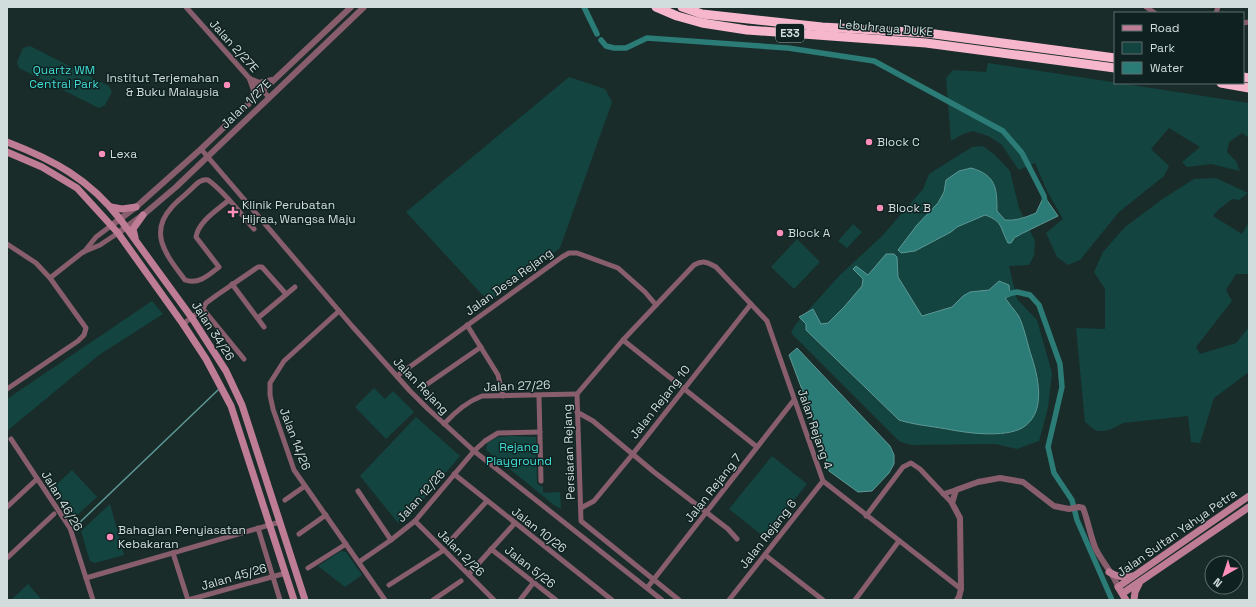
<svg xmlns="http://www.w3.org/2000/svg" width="1256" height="607" font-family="'Space Grotesk',sans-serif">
<rect width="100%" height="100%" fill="#192c2a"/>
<g fill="#134440">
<polygon points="30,46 109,86 112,92 105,105 99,108 19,68 17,62 23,48"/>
<polygon points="988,63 1249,103 1249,138 1242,133 1229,142 1227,152 1236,161 1240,171 1211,164 1187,167 1182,162 1200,147 1169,128 1151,149 1169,166 1164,176 1119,212 1080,260 1068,265 1057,257 1046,233 1063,219 1047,191 1035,163 1019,170 1001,144 988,136 973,131 963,134 951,141 946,78 953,70 986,72"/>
<polygon points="569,77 605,89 612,102 560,248 489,302 406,212"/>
<polygon points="983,146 995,155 1010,171 1019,208 1035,241 1034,255 1029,265 1009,266 1017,299 1037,320 1052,373 1048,408 1039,441 1017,449 995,444 911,445 899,441 791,333 796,324 839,276 882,236 923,189 929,174 972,147"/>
<path d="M1216,178L1248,193L1239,200L1232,199L1218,210L1213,216L1242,234L1249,222V274H1236L1226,290L1232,301L1196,347L1200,354L1236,343L1249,327V372L1214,398L1200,443L1191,442L1188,416L1123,423C1116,427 1104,434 1095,430C1092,428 1088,424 1085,422L1076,328L1105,329V289L1094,272L1103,252L1125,227L1164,198L1194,179Z"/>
<polygon points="853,224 862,232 847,248 838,241"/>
<polygon points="797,239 820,262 794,289 771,267"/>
<polygon points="152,301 163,314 99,355 7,431 7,399"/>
<polygon points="374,388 385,399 393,391 414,412 386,439 355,407"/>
<polygon points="416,417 460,456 408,517 398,523 360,476"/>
<polygon points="513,436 536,437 537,484 543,487 543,493 560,492 561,509 554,505 486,450 487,443 498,437"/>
<polygon points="772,456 807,484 764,537 729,509"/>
<polygon points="72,470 97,497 74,518 54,487"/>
<polygon points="110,504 124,555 95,563 90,561 81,531"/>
<polygon points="341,551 346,552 362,575 345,587 318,566"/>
<polygon points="28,584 42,600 11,600"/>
</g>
<g fill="#2b7b76" stroke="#5d9895">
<path d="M971,168C996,175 997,188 997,211L1005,220C1017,221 1026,217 1036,213L1044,196L1058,216C1046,222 1035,227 1023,233C1020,234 1019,236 1015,237L1011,243H1008C1000,228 1003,221 985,215L957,227L951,232L915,251L901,253L898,250L917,225L938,203L944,192L946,180L959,171Z"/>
<path d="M886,254H894L897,257L898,277L922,316L952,307L963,296L970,292L989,290L999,281L1009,285L1010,296L1005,298C1009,304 1014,309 1018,315C1024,325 1028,347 1032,358C1039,380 1046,414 1022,428C1004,438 966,433 947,429C930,426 915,425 899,420L806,330V324L799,317L813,309L821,324L828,323L844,307L862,286L863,279L853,269L856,266L868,275Z"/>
<polygon points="797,348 890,446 894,455 894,464 889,473 872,491 858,492 829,471 823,445 789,355"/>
</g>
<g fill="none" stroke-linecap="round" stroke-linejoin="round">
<polyline stroke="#5d9895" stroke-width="1.5" points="76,526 218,390"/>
<g stroke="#2b7b76" stroke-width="5.5">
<polyline points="584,7 597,34"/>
<polyline points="601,40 606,46 614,48 626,48 647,38 788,48 874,61 1003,131 1022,153 1044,196 1045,202"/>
<polyline points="1003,295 1017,292 1030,295 1039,305 1060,364 1062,387 1048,447 1054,473 1072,500 1077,520 1112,600"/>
</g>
<g stroke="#885e6d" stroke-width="5">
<polyline points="186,7 250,79 269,97"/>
<polyline points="1146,7 1155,13"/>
<polyline points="1216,13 1218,7"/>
<polyline points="1243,23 1249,22"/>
<polyline points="201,149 352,326 410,391 427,408 474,451 662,600"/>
<path d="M229,200C217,210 198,222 196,237L219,267C209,275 198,285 185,280C168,257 147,234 172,207C177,201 183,197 188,192C194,187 200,178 208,180C226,193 240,213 254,229"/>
<polyline points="7,244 36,263 50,278 86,328 84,335 78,341 7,389"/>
<polyline points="84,252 96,237 112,225"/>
<polyline points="50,278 83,252 100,245 118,233"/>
<polyline points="232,284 264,327"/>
<polyline points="203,309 244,359"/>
<polyline points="339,311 284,361 270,383 270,395 273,409 294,470 385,600"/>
<polyline points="258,318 295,287"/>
<polyline points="183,324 203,309 206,303 217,295 258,267 262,267 286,294"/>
<polyline points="467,325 498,375 503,396"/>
<polyline points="623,340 757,447"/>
<polyline points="397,376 562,257 569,253 577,253 618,268 645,292 656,305"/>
<polyline points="423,387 481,347"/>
<polyline points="539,396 541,481"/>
<polyline points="577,412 593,421 654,472 728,529 737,539"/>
<path d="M444,424C455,412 466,402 482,396L577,394"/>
<polyline points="11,439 70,528 93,600"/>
<polyline points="454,474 612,600"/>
<polyline points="358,491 391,540"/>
<polyline points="943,494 956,490"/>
<polyline points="285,500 305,486"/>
<polyline points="7,507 37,479"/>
<polyline points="581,508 594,501 632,455 751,304"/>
<polyline points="866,516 903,467 911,463 920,469 952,503"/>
<polyline points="415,521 494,600"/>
<polyline points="258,528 280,600"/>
<polyline points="299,534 326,515"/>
<polyline points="452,539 487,501"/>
<polyline points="491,549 556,600"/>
<polyline points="173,553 188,600"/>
<polyline points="765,555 823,600"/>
<polyline points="7,558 54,514"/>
<polyline points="359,562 391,540 415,521 474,451 485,441 498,433 540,432"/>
<polyline points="308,568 346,544"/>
<polyline points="469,574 515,523"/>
<polyline points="86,578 280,522"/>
<polyline points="389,585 444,550"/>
<polyline points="647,588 794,400"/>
<polyline points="188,600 286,573"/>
<polyline points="433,600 461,581"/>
<polyline points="520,600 534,582"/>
<path d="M679,600L581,521L577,394L623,340L694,265C703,260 707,262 716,267L767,321L823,481L961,589"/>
<polyline points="729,600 823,481"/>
<polyline points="855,600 899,541"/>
</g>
<g stroke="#885e6d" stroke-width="6">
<polyline points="250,79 254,90 252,99"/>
<polyline points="252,80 259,83 272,80"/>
<polyline points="112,225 136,207 201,149 351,7"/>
<polyline points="118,233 143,215 176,187 364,7"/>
<path d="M957,600L959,597L961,589L960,518L952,503L956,490L978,482L1000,478L1023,482L1054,506L1069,509L1079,507L1083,508C1088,521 1090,534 1095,547C1100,560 1115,575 1118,587"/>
</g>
<g stroke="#be7c95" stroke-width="7">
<path d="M7,142C54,160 89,179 120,219L192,318L226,371L242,405L305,600"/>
<polyline points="7,152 42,167 77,188 118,233 183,324 206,359 231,406 294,600"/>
<polyline points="111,207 122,209 136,207"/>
<polyline points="135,237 133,229 143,215"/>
<path d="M1109,572C1117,577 1123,578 1133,576"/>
<polyline points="1123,593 1249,507"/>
<polyline points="1126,600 1118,587 1249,496"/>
<polyline points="1134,600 1135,592 1139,584"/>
</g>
<g stroke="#f6b7cd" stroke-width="9">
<polyline points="656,7 677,16 702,23 747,30 926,43 1115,68"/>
<polyline points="682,7 702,14 822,27 927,33 1115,58"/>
<polyline points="1243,77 1249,78"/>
<polyline points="1221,83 1249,88"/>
</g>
</g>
<g fill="#ff8ebb" stroke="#0f2221" stroke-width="1.5">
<circle cx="227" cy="85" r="4"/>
<circle cx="869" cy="142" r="4"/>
<circle cx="102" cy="154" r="4"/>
<circle cx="880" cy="208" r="4"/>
<path d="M231 206h4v4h4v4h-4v4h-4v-4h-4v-4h4z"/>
<circle cx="780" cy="233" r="4"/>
<circle cx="110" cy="537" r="4"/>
</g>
<g text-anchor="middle" stroke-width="3" stroke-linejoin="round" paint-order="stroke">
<rect fill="#0f2221" stroke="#97a5a4" stroke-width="1" x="776" y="24" width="28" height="18" rx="3"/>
<g font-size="11" font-weight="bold" fill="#d1dddc">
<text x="790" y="37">E33</text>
</g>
<g font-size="12" fill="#d1dddc" stroke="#0f2221">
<text transform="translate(886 28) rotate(5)" y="4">Lebuhraya DUKE</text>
<text transform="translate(234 46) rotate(48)" y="4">Jalan 2/27E</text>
<text transform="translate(246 104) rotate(-44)" y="4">Jalan 1/27E</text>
<text transform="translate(509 282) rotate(-36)" y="4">Jalan Desa Rejang</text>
<text transform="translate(213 331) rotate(57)" y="4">Jalan 34/26</text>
<text transform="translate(421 386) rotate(46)" y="4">Jalan Rejang</text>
<text transform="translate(517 386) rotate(-2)" y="4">Jalan 27/26</text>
<text transform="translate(660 402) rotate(-52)" y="4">Jalan Rejang 10</text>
<text transform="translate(815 429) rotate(71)" y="4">Jalan Rejang 4</text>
<text transform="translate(295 439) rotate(69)" y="4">Jalan 14/26</text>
<text transform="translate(569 452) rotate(-92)" y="4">Persiaran Rejang</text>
<text transform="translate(713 488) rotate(-52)" y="4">Jalan Rejang 7</text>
<text transform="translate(421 496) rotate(-48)" y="4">Jalan 12/26</text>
<text transform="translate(62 501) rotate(59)" y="4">Jalan 46/26</text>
<text transform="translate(539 530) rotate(38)" y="4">Jalan 10/26</text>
<text transform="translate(1177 533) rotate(-35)" y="4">Jalan Sultan Yahya Petra</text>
<text transform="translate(768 534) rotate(-52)" y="4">Jalan Rejang 6</text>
<text transform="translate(461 553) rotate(45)" y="4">Jalan 2/26</text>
<text transform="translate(530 567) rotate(38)" y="4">Jalan 5/26</text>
<text transform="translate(234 577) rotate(-16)" y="4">Jalan 45/26</text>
</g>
<g font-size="12" fill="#40dcd3" stroke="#0f2221">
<text x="64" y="74">Quartz WM<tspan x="64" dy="14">Central Park</tspan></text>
<text x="519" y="451">Rejang<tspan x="519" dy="14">Playground</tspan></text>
</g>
<g font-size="12" fill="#d1dddc" stroke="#0f2221" text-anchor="start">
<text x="219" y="82" text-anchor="end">Institut Terjemahan<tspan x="219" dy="14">&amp; Buku Malaysia</tspan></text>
<text x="877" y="146">Block C</text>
<text x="110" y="158">Lexa</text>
<text x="242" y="209">Klinik Perubatan<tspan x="242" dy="14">Hijraa, Wangsa Maju</tspan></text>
<text x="888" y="212">Block B</text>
<text x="788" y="237">Block A</text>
<text x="118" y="534">Bahagian Penyiasatan<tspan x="118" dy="14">Kebakaran</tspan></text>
</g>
</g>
<rect width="1256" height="607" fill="none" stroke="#d1dddc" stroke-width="16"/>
<rect x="1114" y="12" width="130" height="72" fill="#0f2221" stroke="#5d6d6c"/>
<rect x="1122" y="25" width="20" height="6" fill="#be7c95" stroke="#5d6d6c"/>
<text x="1150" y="32" font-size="12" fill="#d1dddc">Road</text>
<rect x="1122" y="42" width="20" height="12" fill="#134440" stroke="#5d6d6c"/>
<text x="1150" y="52" font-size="12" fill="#d1dddc">Park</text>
<rect x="1122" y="62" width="20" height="12" fill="#2b7b76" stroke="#5d6d6c"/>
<text x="1150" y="72" font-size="12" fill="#d1dddc">Water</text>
<g transform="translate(1224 575) rotate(219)"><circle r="19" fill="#0f2221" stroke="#5d6d6c"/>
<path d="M0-3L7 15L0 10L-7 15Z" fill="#ff8ebb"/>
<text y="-6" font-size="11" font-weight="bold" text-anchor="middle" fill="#d1dddc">N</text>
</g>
</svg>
